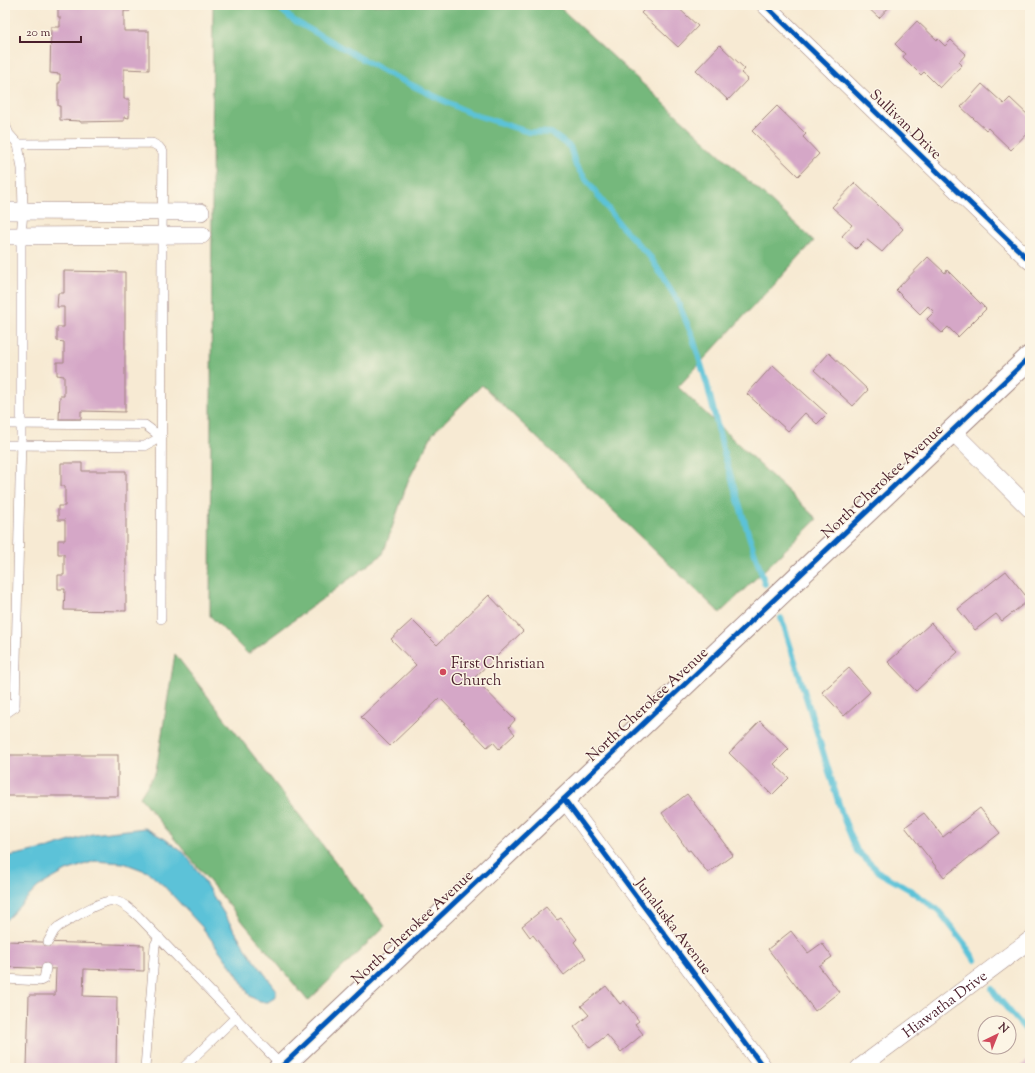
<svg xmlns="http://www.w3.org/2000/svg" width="1035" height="1073" font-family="'Sorts Mill Goudy',serif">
<rect width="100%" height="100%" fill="#fcf5e5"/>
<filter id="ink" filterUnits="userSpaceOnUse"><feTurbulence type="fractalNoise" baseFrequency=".025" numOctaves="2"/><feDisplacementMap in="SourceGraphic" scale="8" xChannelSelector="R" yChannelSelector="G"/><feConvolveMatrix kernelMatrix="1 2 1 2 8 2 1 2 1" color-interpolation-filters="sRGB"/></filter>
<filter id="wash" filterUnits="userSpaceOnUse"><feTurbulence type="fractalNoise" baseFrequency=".012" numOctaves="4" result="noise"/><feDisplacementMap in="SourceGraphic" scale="16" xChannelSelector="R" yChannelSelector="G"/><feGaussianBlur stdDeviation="0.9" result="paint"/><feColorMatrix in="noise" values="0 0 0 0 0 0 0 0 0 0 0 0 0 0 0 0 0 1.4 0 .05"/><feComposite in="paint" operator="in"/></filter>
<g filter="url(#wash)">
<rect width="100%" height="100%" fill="#f7ead3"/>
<g fill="#74b87c" stroke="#5f6c54">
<polygon points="213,5 557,5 814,241 678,387 817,519 720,613 482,385 433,433 408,481 383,554 248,654 210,616"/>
<polygon points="175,654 385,926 308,1001 140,797 156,771"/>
</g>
<polygon fill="#5bc2d8" stroke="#527082" points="145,828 165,839 184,853 197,870 246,949 276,989 276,997 268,1002 260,1002 250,996 236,973 202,927 163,885 148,872 124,863 95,861 66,871 38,887 5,921 5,857 49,848 92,834"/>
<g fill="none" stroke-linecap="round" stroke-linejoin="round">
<g stroke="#5bc2d8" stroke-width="6">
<polyline points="276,5 293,20 389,74 467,112 528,132 551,133 570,147 576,166 621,226 651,258 676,298 692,335 707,384 725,457 749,536 765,584"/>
<polyline points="781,618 785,629 843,817 857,851 880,873 910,890 938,910 964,943 975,960"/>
<polyline points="992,989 995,994 1030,1035"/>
</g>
</g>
<g id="blocks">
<g fill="#d5a7c7">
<polygon points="58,5 130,5 130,11 124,11 124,31 149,31 149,70 124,69 124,99 129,99 129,118 124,117 124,121 80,122 80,121 60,120 60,106 58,106 58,83 60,83 60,74 50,73 51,27 60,27 60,17 58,17"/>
<polygon points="649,5 675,5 698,26 678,47 641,13"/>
<polygon points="865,5 891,5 879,18"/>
<polygon points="917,21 937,40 938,39 945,46 951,40 966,54 959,62 962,65 940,88 924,72 921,75 903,57 905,54 895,44"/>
<polygon points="720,45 745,69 741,73 748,79 728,100 696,70"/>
<polygon points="982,84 1004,104 1010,98 1030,117 1030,130 1011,150 988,128 986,130 961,107"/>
<polygon points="777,106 806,134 803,137 819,154 798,176 752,131"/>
<polygon points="855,183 903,229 882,252 866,239 856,249 842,236 852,225 832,207"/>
<polygon points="928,257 945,273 947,270 986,309 958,337 948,327 942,333 927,319 934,312 928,306 920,314 896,290"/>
<polygon points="64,271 125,272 125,412 81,411 81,419 59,419 60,396 64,396 64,376 57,375 57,362 64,362 64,342 57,341 57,327 64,327 64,307 57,307 58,293 64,293"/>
<polygon points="829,353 868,390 853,406 814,370"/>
<polygon points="773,365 827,414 817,424 805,413 788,431 747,394"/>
<polygon points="61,463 82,463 82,471 126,471 126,611 64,610 65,589 58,589 58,575 64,575 64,554 58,554 58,540 65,540 65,520 58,520 58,506 65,506 65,486 61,486"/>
<polygon points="1006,571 1029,600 1002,621 996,614 975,630 958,609"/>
<polygon points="489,595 523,631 474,678 515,720 509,727 515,734 499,749 493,742 487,747 440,698 390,746 361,717 416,665 391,639 412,620 437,645"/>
<polygon points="931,623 958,652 916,691 888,662"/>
<polygon points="849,668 870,692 844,716 822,692"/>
<polygon points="760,721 789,749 774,764 789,778 772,795 729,753"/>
<rect x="5" y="755" width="113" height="41"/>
<polygon points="687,794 733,855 708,873 690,850 688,851 662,813"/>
<polygon points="980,808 1000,833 944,877 905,827 924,813 943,837"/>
<polygon points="546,907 557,920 561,918 577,939 574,942 586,958 564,975 533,935 530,937 522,926"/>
<polygon points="791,931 808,953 822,943 832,957 819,966 839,992 815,1011 768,949"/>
<polygon points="5,941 144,945 144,971 84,969 83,996 117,997 116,1068 27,1068 29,995 55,995 56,969 5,967"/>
<polygon points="606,986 620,1004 624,1001 639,1021 635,1024 643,1034 621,1052 607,1035 590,1048 574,1027 589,1015 581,1006"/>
<polygon points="1030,1059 1030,1068 1018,1068"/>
<polygon points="377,1065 386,1068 376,1068"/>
</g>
</g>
</g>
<g filter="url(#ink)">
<use href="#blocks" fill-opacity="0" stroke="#a0847f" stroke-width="1"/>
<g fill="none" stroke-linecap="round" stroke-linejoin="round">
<defs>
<g id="service">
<polyline points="5,124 9,134 18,144 22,169 23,211 21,237 21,437 15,707"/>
<polyline points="18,144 152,143 159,147 163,152 162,235 161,619"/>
<polyline points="5,424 145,425 161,437 145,446 5,445"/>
<polyline points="5,701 15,707 5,714"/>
<path d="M48,942L54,931L58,927C70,920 102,898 115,901C124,903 131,910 138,916L282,1066"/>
<polyline points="5,979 40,981 44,979 46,968"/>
<polyline points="145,1068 155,945 159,937"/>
<polyline points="183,1068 236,1017"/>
</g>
<g id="minor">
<polyline points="765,5 1030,261"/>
<polyline points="5,211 201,212"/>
<polyline points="5,236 202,235"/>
<polyline points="952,431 1030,509"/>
<polyline points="564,799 764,1068"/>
<path id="s1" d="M859,1068L1030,940"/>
</g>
<polyline id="tertiary" points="280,1068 1030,357"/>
</defs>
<use href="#service" stroke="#a0847f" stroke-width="10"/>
<use href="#minor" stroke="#a0847f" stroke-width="18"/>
<use href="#tertiary" stroke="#a0847f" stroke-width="24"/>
<use href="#service" stroke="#fff" stroke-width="9"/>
<use href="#minor" stroke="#fff" stroke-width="17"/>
<use href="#tertiary" stroke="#fff" stroke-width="22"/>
<defs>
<g id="cycleway">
<polyline points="765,5 1030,261"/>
<polyline points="564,799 764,1068"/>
<polyline points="280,1068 1030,357"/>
</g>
</defs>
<use href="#cycleway" stroke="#fcf5e5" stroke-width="8"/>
<use href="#cycleway" stroke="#0057b8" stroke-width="5"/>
</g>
</g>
<circle fill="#d1495b" stroke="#fcf5e5" stroke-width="1.5" cx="443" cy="672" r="4"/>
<g text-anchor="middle" stroke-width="3" stroke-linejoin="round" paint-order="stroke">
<g font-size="15" fill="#4a1f2b" stroke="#fcf5e5">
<text transform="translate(906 124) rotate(44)" y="5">Sullivan Drive</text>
<text transform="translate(882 481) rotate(-43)" y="5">North Cherokee Avenue</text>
<text transform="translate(647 704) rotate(-43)" y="5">North Cherokee Avenue</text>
<text transform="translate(674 926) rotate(53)" y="5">Junaluska Avenue</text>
<text transform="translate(412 927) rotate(-43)" y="5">North Cherokee Avenue</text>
<text dy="5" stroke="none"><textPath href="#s1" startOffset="107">Hiawatha Drive</textPath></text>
</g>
<g font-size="15" fill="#4a1f2b" stroke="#fcf5e5" text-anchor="start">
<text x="451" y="668">First Christian<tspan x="451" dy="17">Church</tspan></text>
</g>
</g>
<rect width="1035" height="1073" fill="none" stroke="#fcf5e5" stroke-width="20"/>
<g transform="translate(997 1035) rotate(43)"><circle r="19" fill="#fcf5e5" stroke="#b59f9b"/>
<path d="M0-3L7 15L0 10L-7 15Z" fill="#d1495b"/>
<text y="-6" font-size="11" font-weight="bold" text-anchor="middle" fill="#4a1f2b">N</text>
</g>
<path d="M20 36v6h61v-6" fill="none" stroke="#4a1f2b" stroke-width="2"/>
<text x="26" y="36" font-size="12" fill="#4a1f2b" stroke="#fcf5e5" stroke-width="3" paint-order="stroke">20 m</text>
</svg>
